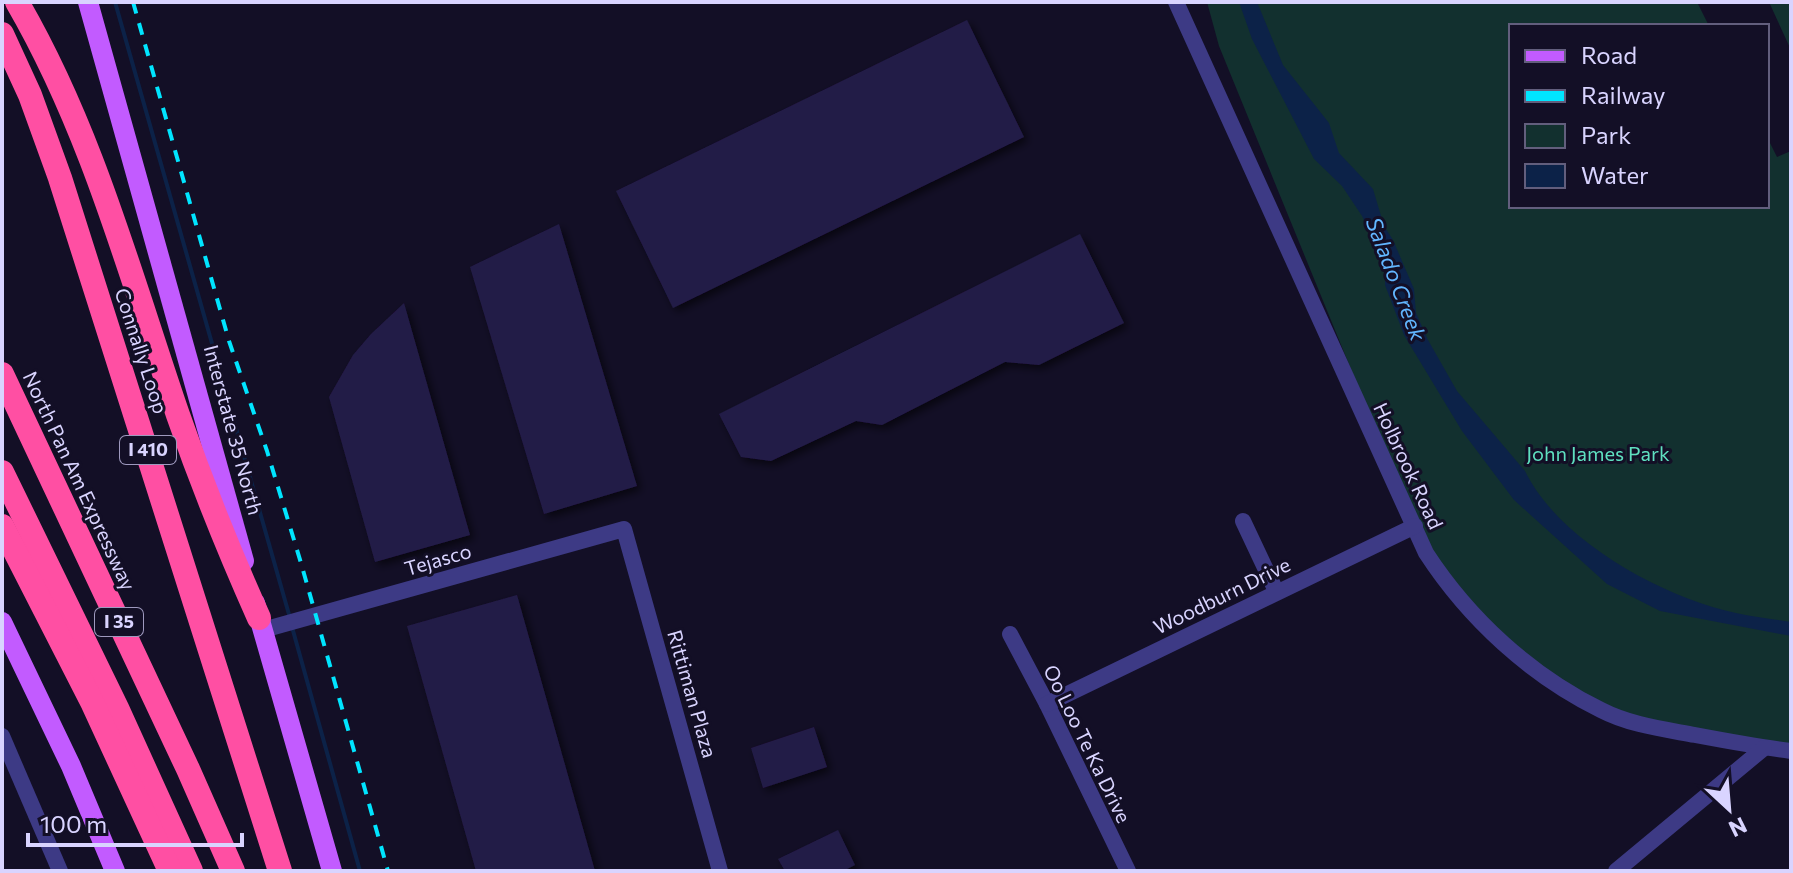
<svg xmlns="http://www.w3.org/2000/svg" width="1793" height="873" font-family="Commissioner,sans-serif">
<defs>
<filter id="shadow"><feDropShadow dx="4" dy="4" stdDeviation="4" flood-color="#0009"/></filter>
</defs>
<rect width="100%" height="100%" fill="#130f26"/>
<g fill="#12302f">
<polygon points="1207,2 1697,2 1709,26 1511,26 1511,206 1767,206 1767,137 1777,157 1791,151 1791,750 1622,718 1530,664 1467,606 1415,526 1219,46"/>
<polygon points="1769,2 1791,2 1791,50"/>
</g>
<path fill="#0c2248" d="M1239,2H1257L1283,65L1329,123L1339,153L1373,189L1384,226L1393,240L1414,289L1416,313L1428,340L1457,391L1525,471C1559,541 1662,597 1736,613C1754,617 1773,619 1791,622V636L1660,611L1607,584L1514,500L1462,431L1404,335L1385,285V265L1362,216L1342,186L1314,159L1252,39Z"/>
<g fill="none" stroke-linecap="round" stroke-linejoin="round">
<g stroke="#0c2248" stroke-width="4">
<polyline points="115,2 290,618"/>
<polyline points="292,627 360,871"/>
</g>
</g>
<g fill="#241b47" filter="url(#shadow)">
<polygon points="967,20 1024,137 673,308 616,191"/>
<polygon points="559,224 637,486 544,514 470,267"/>
<polygon points="1080,234 1124,323 1039,365 1005,362 882,425 856,421 771,461 741,457 719,414"/>
<polygon points="404,303 470,535 375,562 329,397 353,355 371,334"/>
<polygon points="517,595 595,871 476,871 407,626"/>
<polygon points="814,727 827,767 763,788 751,748"/>
<polygon points="838,830 855,865 843,871 785,871 778,859"/>
</g>
<g fill="none" stroke-linecap="round" stroke-linejoin="round">
<g stroke="#3d3a85" stroke-width="16">
<path d="M1176,2L1426,553C1469,619 1530,675 1601,710C1630,725 1663,729 1695,735C1727,741 1759,747 1791,751"/>
<polyline points="1243,521 1276,591"/>
<polyline points="263,630 624,529 720,871"/>
<polyline points="1010,634 1047,704 1128,871"/>
<polyline points="1047,704 1415,526"/>
<polyline points="2,736 60,871"/>
<polyline points="1616,871 1764,748"/>
</g>
<g stroke="#c25bff" stroke-width="20">
<polyline points="88,2 244,561"/>
<polyline points="255,603 332,871"/>
<polyline points="2,622 71,766 115,871"/>
</g>
<g stroke="#ff4fa3" stroke-width="24">
<path d="M17,2C92,131 130,275 178,415C202,484 229,551 259,618"/>
<polyline points="2,34 30,95 60,178 280,871"/>
<polyline points="2,374 188,769 233,871"/>
<polyline points="2,472 117,708 191,871"/>
<polyline points="2,526 92,702 170,871"/>
</g>
<polyline stroke="#00e5ff" stroke-width="4" stroke-dasharray="12 10" stroke-linecap="butt" points="133,2 229,341 267,451 301,563 388,871"/>
</g>
<g text-anchor="middle" stroke-width="6" stroke-linejoin="round" paint-order="stroke">
<g fill="#130f26" stroke="#9e99be" stroke-width="2">
<rect x="120" y="436" width="56" height="28" rx="6"/>
<rect x="95" y="608" width="48" height="28" rx="6"/>
</g>
<g font-size="18" font-weight="bold" fill="#d9d4ff">
<text x="148" y="456">I 410</text>
<text x="119" y="628">I 35</text>
</g>
<g font-size="20" fill="#d9d4ff" stroke="#130f26">
<text transform="translate(141 351) rotate(72)" y="7">Connally Loop</text>
<text transform="translate(233 430) rotate(75)" y="7">Interstate 35 North</text>
<text transform="translate(1408 466) rotate(65)" y="7">Holbrook Road</text>
<text transform="translate(79 481) rotate(65)" y="7">North Pan Am Expressway</text>
<text transform="translate(438 560) rotate(-16)" y="7">Tejasco</text>
<text transform="translate(1222 596) rotate(-26)" y="7">Woodburn Drive</text>
<text transform="translate(692 694) rotate(74)" y="7">Rittiman Plaza</text>
<text transform="translate(1087 744) rotate(64)" y="7">Oo Loo Te Ka Drive</text>
</g>
<g font-size="20" fill="#5fe0c0" stroke="#130f26">
<text x="1598" y="461">John James Park</text>
</g>
<g font-size="22" font-style="italic" fill="#62b6ff" stroke="#130f26">
<text transform="translate(1396 279) rotate(69)" y="8">Salado Creek</text>
</g>
</g>
<rect width="1793" height="873" fill="none" stroke="#d9d4ff" stroke-width="8"/>
<rect x="1509" y="24" width="260" height="184" fill="#130f26" stroke="#625e7d" stroke-width="2"/>
<rect x="1525" y="50" width="40" height="12" fill="#c25bff" stroke="#625e7d" stroke-width="2"/>
<text x="1581" y="64" font-size="24" fill="#d9d4ff">Road</text>
<rect x="1525" y="90" width="40" height="12" fill="#00e5ff" stroke="#625e7d" stroke-width="2"/>
<text x="1581" y="104" font-size="24" fill="#d9d4ff">Railway</text>
<rect x="1525" y="124" width="40" height="24" fill="#12302f" stroke="#625e7d" stroke-width="2"/>
<text x="1581" y="144" font-size="24" fill="#d9d4ff">Park</text>
<rect x="1525" y="164" width="40" height="24" fill="#0c2248" stroke="#625e7d" stroke-width="2"/>
<text x="1581" y="184" font-size="24" fill="#d9d4ff">Water</text>
<g transform="translate(1729 809) rotate(154)" stroke="#130f26" stroke-width="6" paint-order="stroke">
<path d="M0-6L14 30L0 20L-14 30Z" fill="#d9d4ff"/>
<text y="-12" font-size="22" font-weight="bold" text-anchor="middle" fill="#d9d4ff">N</text>
</g>
<path d="M28 833v12h214v-12" fill="none" stroke="#d9d4ff" stroke-width="4"/>
<text x="40" y="833" font-size="24" fill="#d9d4ff" stroke="#130f26" stroke-width="6" paint-order="stroke">100 m</text>
</svg>
